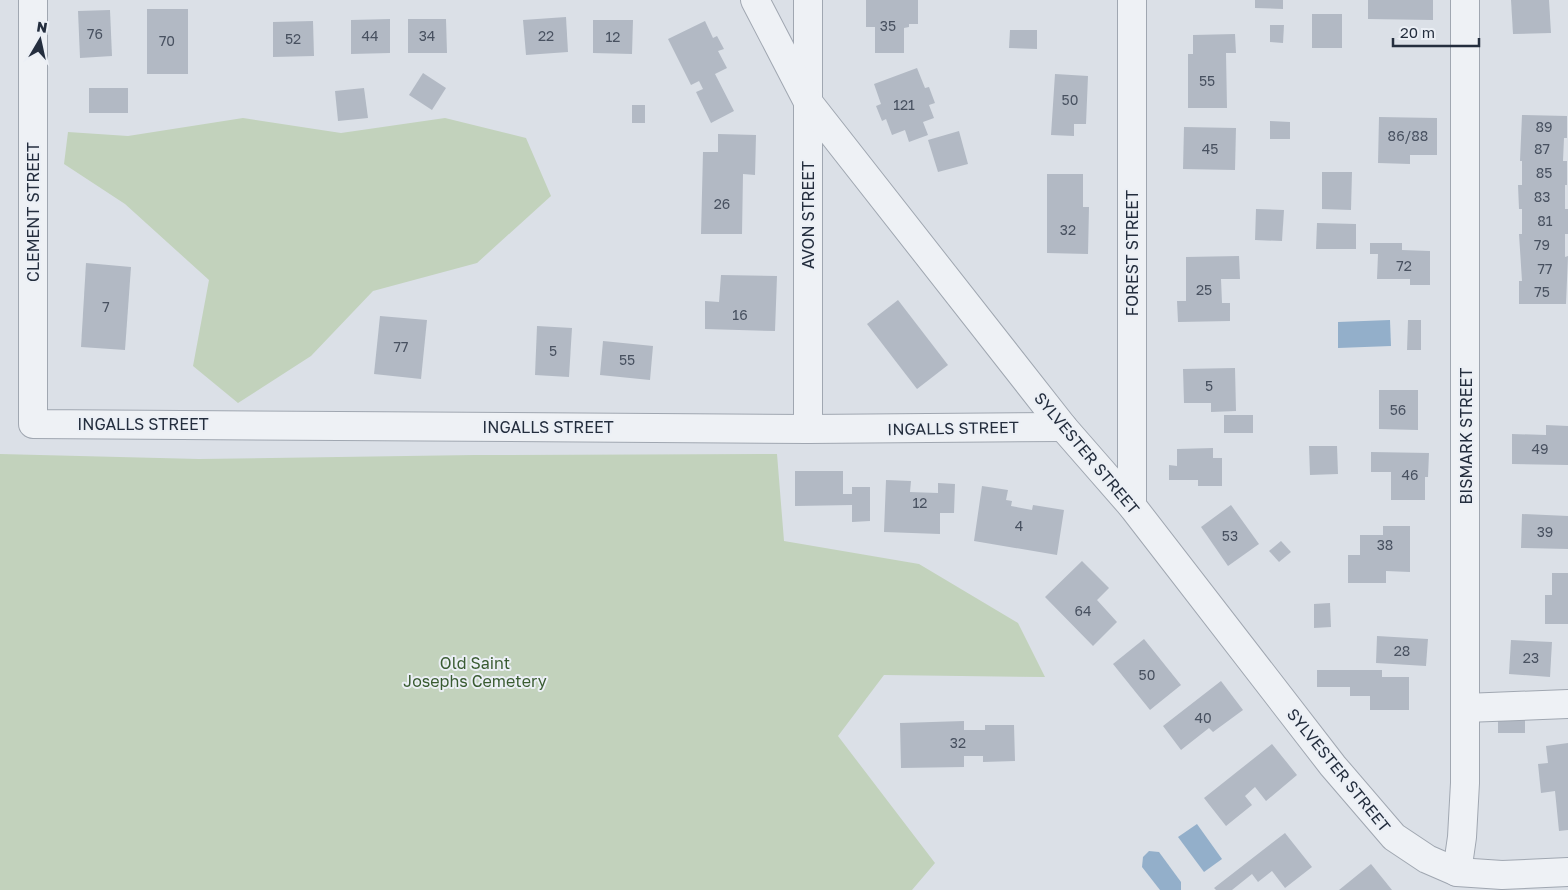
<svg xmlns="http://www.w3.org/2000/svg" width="1568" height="890" font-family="'Golos Text',sans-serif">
<rect width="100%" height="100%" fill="#dbe0e7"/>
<g fill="#c2d2bc">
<polygon points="243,118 341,133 445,118 526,138 551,196 477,263 373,291 311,356 238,403 193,366 209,280 125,204 64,164 68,132 128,136"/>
<polygon points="0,454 199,459 474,455 777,454 784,541 919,564 1018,623 1045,677 884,675 838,736 935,863 912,890 0,890"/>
</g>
<g fill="#93afca">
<polygon points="1390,320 1391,346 1338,348 1338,322"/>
<polygon points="1197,824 1222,859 1204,872 1178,837"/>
<polygon points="1149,851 1159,852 1181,882 1181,890 1160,890 1142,867 1143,857"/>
</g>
<g fill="#b2b9c4">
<polygon points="866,0 918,0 918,24 909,24 909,27 904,28 904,53 875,53 875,27 866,27"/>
<polygon points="1255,0 1283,0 1283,9 1255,8"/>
<polygon points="1368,0 1433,0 1433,20 1368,19"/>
<polygon points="1511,0 1549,0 1551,33 1513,34"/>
<rect x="147" y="9" width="41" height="65"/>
<polygon points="110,10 112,56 80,58 78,11"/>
<rect x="1312" y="14" width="30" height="34"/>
<polygon points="566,17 568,52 526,55 523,20"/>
<polygon points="390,19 390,53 351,54 351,20"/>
<polygon points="408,19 446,19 447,53 408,53"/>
<polygon points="593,20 633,20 632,54 593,53"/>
<polygon points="313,21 314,56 273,57 273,22"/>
<polygon points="705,21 713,38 717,36 724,49 718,51 727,68 715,74 734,111 711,123 696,92 703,89 699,81 691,85 668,39"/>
<polygon points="1270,25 1284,25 1283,43 1270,42"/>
<polygon points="1010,30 1037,30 1037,49 1009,48"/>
<polygon points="1235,34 1236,53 1226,53 1227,108 1188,108 1188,54 1193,54 1193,35"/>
<polygon points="917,68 925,88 929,87 935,103 929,105 934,118 923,122 928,135 909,142 905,130 892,135 886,119 882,121 876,106 881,104 874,84"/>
<polygon points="423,73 446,88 432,110 409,95"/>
<polygon points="1055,74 1088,76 1086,124 1074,124 1074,136 1051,135"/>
<rect x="89" y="88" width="39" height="25"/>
<polygon points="364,88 368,118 338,121 335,91"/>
<rect x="632" y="105" width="13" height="18"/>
<polygon points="1522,115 1567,116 1567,138 1564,138 1563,161 1567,161 1567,185 1565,185 1565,209 1568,209 1568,234 1565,234 1565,257 1568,256 1566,304 1519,304 1519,281 1522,281 1519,234 1522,234 1522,209 1519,209 1518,185 1522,185 1522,161 1520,161"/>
<polygon points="1379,117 1437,118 1437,155 1410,155 1410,164 1378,163"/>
<polygon points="1270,121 1290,122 1290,139 1270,139"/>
<polygon points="1184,127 1236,128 1235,170 1183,169"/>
<polygon points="959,131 968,164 938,172 928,140"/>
<polygon points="718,134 756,135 755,175 743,174 742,234 701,234 703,152 718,152"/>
<polygon points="1322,172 1352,172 1351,210 1322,209"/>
<polygon points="1047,174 1083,174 1083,207 1089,207 1088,254 1047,253"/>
<polygon points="1256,209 1284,210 1282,241 1255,240"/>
<polygon points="1317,223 1356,224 1356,249 1316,249"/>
<polygon points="1370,243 1402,243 1402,250 1430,251 1430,285 1410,285 1410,279 1377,279 1378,254 1370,254"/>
<polygon points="1239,256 1240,279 1221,279 1222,303 1230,303 1230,321 1178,322 1177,301 1186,301 1186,257"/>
<polygon points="86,263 131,267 125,350 81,347"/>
<polygon points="721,275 777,276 775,331 705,329 705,301 719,302"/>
<polygon points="898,300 948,365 917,389 867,324"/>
<polygon points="380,316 427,320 421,379 374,374"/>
<polygon points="1408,320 1421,320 1421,350 1407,350"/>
<polygon points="537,326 572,328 569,377 535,375"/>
<polygon points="603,341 653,346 650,380 600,375"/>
<polygon points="1235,368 1236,411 1211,412 1211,403 1184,403 1183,369"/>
<polygon points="1379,390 1418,390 1418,430 1379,429"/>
<rect x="1224" y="415" width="29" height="18"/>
<polygon points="1546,425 1568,426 1568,465 1512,464 1512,434 1546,435"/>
<polygon points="1309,446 1337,446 1338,474 1310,475"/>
<polygon points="1213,448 1213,458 1222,458 1222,486 1198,486 1198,480 1169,480 1169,465 1177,466 1177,449"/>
<polygon points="1371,452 1429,453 1428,477 1425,477 1425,500 1391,500 1391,472 1371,472"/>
<polygon points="795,471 843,471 843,494 852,494 852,487 870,487 870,521 852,522 852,505 795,506"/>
<polygon points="886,480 911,481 910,492 938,493 938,483 955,484 954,513 940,513 940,534 884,532"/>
<polygon points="982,486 1008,490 1006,500 1012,501 1011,506 1032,510 1033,505 1064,510 1057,555 974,541"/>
<polygon points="1231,505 1259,544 1228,566 1201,527"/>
<polygon points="1522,514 1568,516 1568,549 1521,548"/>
<polygon points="1383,526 1410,526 1410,572 1386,571 1386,583 1348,583 1348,555 1360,555 1360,535 1383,535"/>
<polygon points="1281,541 1291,552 1279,562 1269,551"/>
<polygon points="1082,561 1109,588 1097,600 1117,622 1093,646 1045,597"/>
<polygon points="1552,573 1568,573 1568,624 1545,624 1545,595 1552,595"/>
<polygon points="1330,603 1331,627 1314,628 1314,604"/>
<polygon points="1377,636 1428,639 1426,666 1376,663"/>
<polygon points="1144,639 1181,685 1150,710 1113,664"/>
<polygon points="1511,640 1552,642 1550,677 1509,674"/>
<polygon points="1317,670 1382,670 1382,677 1409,677 1409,710 1370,710 1370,696 1350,696 1350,687 1317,687"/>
<polygon points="1221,681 1243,710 1213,732 1209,728 1181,750 1163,726"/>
<rect x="1498" y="716" width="27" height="17"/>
<polygon points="964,721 964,730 985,730 985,725 1014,725 1015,761 983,762 983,756 964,756 964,767 901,768 900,723"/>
<polygon points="1568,743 1568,830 1559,831 1555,791 1541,793 1538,764 1548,763 1546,746"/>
<polygon points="1272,744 1297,775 1266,801 1255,787 1245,796 1252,805 1226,826 1204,798"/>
<polygon points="1285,833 1312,867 1285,888 1272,871 1258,882 1252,874 1232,890 1216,890 1214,888"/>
<polygon points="1371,864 1392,890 1339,890"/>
</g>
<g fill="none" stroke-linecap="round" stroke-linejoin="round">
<defs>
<g id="minor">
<polyline points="33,0 33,424 808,429 1063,427"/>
<polyline points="808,429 808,0"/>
<polyline points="1132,506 1132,0"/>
<polyline points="1465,708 1568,704"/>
<polyline points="1457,872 1462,837 1465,783 1465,0"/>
</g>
<polyline id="tertiary" points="755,0 808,102 1063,427 1132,506 1333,766 1394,837 1427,859 1457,872 1502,875 1568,872"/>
</defs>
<use href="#minor" stroke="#a0a7b1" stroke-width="30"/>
<use href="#tertiary" stroke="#a0a7b1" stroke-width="30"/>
<use href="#minor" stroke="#eef1f5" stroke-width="28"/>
<use href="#tertiary" stroke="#eef1f5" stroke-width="28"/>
</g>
<g text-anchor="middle" stroke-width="4" stroke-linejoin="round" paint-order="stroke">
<g font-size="14" fill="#485160">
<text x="888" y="31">35</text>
<text x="95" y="39">76</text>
<text x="370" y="41">44</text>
<text x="427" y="41">34</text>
<text x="546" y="41">22</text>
<text x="613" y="42">12</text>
<text x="293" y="44">52</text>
<text x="167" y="46">70</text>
<text x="1207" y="86">55</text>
<text x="1070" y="105">50</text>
<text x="904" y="110">121</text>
<text x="1544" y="132">89</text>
<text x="1408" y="141">86/88</text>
<text x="1210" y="154">45</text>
<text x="1542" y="154">87</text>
<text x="1544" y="178">85</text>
<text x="1542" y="202">83</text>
<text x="722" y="209">26</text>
<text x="1545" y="226">81</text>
<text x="1068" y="235">32</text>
<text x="1542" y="250">79</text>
<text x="1404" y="271">72</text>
<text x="1545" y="274">77</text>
<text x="1204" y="295">25</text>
<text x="1542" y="297">75</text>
<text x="106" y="312">7</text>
<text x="740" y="320">16</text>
<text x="401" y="352">77</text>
<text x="553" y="356">5</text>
<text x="627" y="365">55</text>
<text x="1209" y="391">5</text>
<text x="1398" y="415">56</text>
<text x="1540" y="454">49</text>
<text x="1410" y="480">46</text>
<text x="920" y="508">12</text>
<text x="1019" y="531">4</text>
<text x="1545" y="537">39</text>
<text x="1230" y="541">53</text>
<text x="1385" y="550">38</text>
<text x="1083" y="616">64</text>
<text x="1402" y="656">28</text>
<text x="1531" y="663">23</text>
<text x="1147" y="680">50</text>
<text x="1203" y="723">40</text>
<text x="958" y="748">32</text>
</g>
<g font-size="16" fill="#242e3e" stroke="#ebeff5">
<text transform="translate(33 212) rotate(-90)" y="6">CLEMENT STREET</text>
<text transform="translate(808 215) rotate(-90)" y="6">AVON STREET</text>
<text transform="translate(1132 253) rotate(-90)" y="6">FOREST STREET</text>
<text x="143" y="430">INGALLS STREET</text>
<text x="548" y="433">INGALLS STREET</text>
<text transform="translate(953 428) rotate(-1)" y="6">INGALLS STREET</text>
<text transform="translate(1466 436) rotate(-90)" y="6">BISMARK STREET</text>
<text transform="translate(1087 453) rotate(50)" y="6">SYLVESTER STREET</text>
<text transform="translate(1339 770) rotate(51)" y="6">SYLVESTER STREET</text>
</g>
<g font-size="16" fill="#395b31" stroke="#ebeff5">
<text x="475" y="669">Old Saint<tspan x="475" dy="18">Josephs Cemetery</tspan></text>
</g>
</g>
<g transform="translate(40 40) rotate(9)" stroke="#ebeff5" stroke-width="4" paint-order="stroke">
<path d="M0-4L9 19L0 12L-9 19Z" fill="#242e3e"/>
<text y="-8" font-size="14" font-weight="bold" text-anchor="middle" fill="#242e3e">N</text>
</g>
<path d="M1393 38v8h86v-8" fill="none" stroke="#242e3e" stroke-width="2.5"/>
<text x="1400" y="38" font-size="15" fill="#242e3e" stroke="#ebeff5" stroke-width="4" paint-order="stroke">20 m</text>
</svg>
